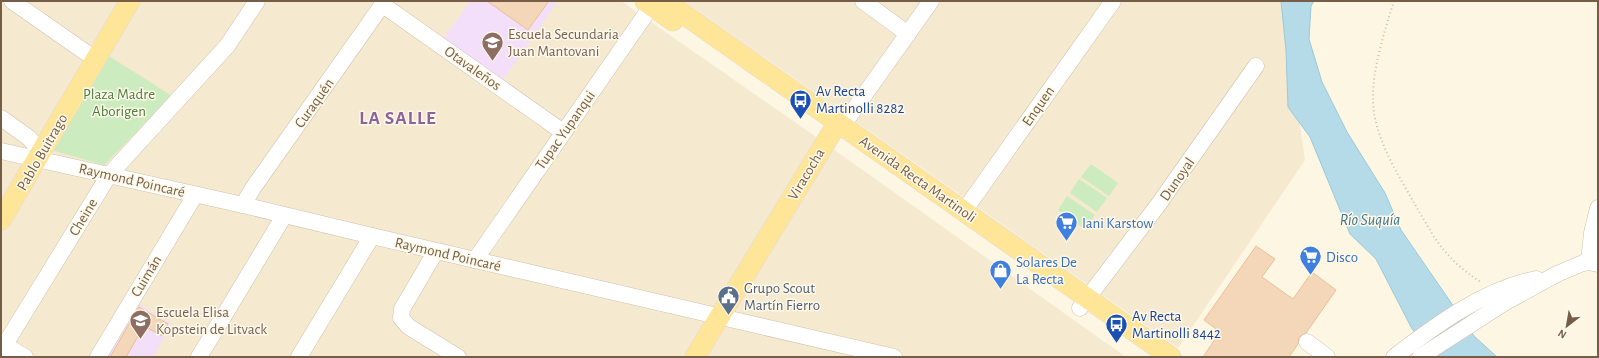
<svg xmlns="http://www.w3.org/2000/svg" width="1599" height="358" font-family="'Alegreya Sans',sans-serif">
<rect width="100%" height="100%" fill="#fdf6e2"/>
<g fill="#f5e9d0">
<polygon points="1,1 621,1 819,139 1126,357 1,357"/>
<polygon points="684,1 1281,1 1305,160 1178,348"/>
</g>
<g fill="#f3dffa">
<polygon points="470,1 558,1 501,83 441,42"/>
<polygon points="138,304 172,324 153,357 107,357"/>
</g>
<g fill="#ccecc0">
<polygon points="109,56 172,96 104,165 51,150"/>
<polygon points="1091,164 1118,183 1109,196 1081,177"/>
<polygon points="1079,179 1107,198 1097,212 1070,193"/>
<polygon points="1067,196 1095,215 1085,229 1058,210"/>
</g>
<polygon fill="#b5dae8" stroke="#9bc9da" points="1281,1 1314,1 1311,6 1309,39 1322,82 1347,132 1385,193 1401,230 1474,336 1497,357 1432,357 1411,327 1376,259 1350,234 1310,137 1288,107 1286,50"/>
<g fill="#f4d7b8" stroke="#e8c097">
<polygon points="487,1 549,1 528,30"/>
<polygon points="1256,246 1275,259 1262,277 1293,299 1312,272 1336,290 1306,333 1299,337 1298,344 1289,357 1203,357 1220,332 1204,320"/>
<polygon points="139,307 168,324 162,336 144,326 126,357 110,357"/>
</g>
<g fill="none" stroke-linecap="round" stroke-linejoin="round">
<defs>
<g id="minor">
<polyline points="12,1 95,59"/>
<polyline points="863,1 908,34"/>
<polyline points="383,5 563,132"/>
<polyline points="1,118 29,138 42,153"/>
<polyline points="833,131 843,125 931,1"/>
<polyline points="1,151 243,205 372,236 894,357"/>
<polyline points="243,205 253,188 385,1"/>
<polyline points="964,211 1113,1"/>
<polyline points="436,251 402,309 401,318 409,327 458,357"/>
<polyline points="475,260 655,1"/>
<polyline points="1589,262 1592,233 1598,208"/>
<polyline points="1080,308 1158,205 1256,66"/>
<polyline points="1307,342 1327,357"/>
<polyline points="1,343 25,357"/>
<polyline points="1,351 109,175 227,46 257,1"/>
<polyline points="98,357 195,195"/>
<polyline points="199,357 284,216"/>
<polyline points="299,357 372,236"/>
<path d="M1394,357C1436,325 1483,290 1536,279"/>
<polyline points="1420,357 1504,303 1557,274 1583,263 1589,262 1598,264"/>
</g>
<g id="major">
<polyline points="645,1 673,21"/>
<polyline points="665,1 1171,357"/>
<polyline points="1,220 130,1"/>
<polyline points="695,357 832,132"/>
</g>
</defs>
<use href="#minor" stroke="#d1c1ab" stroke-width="17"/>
<use href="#major" stroke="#e1dbd7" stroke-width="21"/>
<path stroke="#d9bb9b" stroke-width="2" stroke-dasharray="1 3" stroke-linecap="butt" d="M1394,1C1385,29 1372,71 1373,99C1373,137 1399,176 1417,208C1427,225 1436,242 1449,256C1458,266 1471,276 1482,283"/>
<use href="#minor" stroke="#fff" stroke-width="16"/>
<use href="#major" stroke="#ffe597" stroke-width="20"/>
</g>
<defs>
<symbol id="school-pin" viewBox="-11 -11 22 30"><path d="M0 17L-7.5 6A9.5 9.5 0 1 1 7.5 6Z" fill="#8d6e63" stroke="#fff9e9"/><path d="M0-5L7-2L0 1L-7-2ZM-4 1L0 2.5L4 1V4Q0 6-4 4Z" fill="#fff"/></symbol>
<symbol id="bus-pin" viewBox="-11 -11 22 30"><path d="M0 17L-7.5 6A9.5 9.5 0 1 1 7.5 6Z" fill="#1a4fb4" stroke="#fff9e9"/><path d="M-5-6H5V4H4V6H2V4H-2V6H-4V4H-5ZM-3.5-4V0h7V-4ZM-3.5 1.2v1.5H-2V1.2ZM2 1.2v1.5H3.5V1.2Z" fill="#fff"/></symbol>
<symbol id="supermarket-pin" viewBox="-11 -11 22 30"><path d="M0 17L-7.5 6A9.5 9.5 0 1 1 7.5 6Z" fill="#3f7fe0" stroke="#fff9e9"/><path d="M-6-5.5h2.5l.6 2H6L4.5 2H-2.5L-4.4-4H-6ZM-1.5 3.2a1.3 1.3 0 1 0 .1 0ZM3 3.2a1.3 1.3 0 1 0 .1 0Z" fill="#fff"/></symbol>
<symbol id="shop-pin" viewBox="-11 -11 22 30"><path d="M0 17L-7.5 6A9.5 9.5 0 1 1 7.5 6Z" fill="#3f7fe0" stroke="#fff9e9"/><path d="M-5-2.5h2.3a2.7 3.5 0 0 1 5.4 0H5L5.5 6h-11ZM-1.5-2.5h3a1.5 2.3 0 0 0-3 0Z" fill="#fff"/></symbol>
<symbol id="civic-pin" viewBox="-11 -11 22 30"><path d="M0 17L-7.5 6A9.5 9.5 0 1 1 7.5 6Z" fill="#5c6f8a" stroke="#fff9e9"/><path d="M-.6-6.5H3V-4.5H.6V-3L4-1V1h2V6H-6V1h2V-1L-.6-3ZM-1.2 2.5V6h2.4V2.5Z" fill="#fff"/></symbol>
</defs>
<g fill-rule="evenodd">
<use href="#school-pin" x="480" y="30" width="25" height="34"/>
<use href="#bus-pin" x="788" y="88" width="25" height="34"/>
<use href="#supermarket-pin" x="1054" y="210" width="25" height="34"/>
<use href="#supermarket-pin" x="1298" y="244" width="25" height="34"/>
<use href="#shop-pin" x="988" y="258" width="25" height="34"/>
<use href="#civic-pin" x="716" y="284" width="25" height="34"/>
<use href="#school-pin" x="128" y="308" width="25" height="34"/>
<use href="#bus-pin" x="1104" y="312" width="25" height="34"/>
</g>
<g text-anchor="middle" stroke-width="3" stroke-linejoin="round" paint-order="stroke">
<g font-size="15" fill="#785e54" stroke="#fff9e9" text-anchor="start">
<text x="508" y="39">Escuela Secundaria<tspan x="508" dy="17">Juan Mantovani</tspan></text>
<text x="156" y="317">Escuela Elisa<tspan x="156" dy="17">Kopstein de Litvack</tspan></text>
</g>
<g font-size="15" fill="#765d47" stroke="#fff9e9">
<text transform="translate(473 68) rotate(35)" y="5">Otavaleños</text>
<text transform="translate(314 103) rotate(-55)" y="5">Curaquén</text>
<text transform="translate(1038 106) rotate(-55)" y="5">Enquen</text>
<text transform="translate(565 130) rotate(-55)" y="5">Tupac Yupanqui</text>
<text transform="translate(42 152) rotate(-60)" y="5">Pablo Buitrago</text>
<text transform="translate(806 174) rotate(-59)" y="5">Viracocha</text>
<text transform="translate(918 179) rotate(35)" y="5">Avenida Recta Martinoli</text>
<text transform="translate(1177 179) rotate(-55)" y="5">Dunoyal</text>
<text transform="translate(132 180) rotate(13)" y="5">Raymond Poincaré</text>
<text transform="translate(83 217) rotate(-59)" y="5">Cheine</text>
<text transform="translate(448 254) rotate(13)" y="5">Raymond Poincaré</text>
<text transform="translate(146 276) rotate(-59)" y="5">Cuimán</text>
</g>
<g font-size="15" fill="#164399" stroke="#fff9e9" text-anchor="start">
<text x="816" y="96">Av Recta<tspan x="816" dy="17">Martinolli 8282</tspan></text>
<text x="1132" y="321">Av Recta<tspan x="1132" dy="17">Martinolli 8442</tspan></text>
</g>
<g font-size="15" fill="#4a7d3e" stroke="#fff9e9">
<text x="119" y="99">Plaza Madre<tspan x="119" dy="17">Aborigen</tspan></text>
</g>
<g font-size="15" fill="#366cbe" stroke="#fff9e9" text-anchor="start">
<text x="1082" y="228">Iani Karstow</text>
<text x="1326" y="262">Disco</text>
<text x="1016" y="267">Solares De<tspan x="1016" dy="17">La Recta</tspan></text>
</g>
<g font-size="15" fill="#4e5e75" stroke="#fff9e9" text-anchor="start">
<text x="744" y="293">Grupo Scout<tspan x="744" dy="17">Martín Fierro</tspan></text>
</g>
<g font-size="16" font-style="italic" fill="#40758b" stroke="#fff9e9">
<text x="1370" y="225">Río Suquía</text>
</g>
<g font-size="19" font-weight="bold" letter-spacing="1" fill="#8e629a" stroke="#fff9e9">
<text x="398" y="124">LA SALLE</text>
</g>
</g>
<rect width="1599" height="358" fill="none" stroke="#765d47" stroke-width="4"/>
<g transform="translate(1567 326) rotate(211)" stroke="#fff9e9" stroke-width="3" paint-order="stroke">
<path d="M0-3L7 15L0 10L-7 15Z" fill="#765d47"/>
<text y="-6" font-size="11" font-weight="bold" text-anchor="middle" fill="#765d47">N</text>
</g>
</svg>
